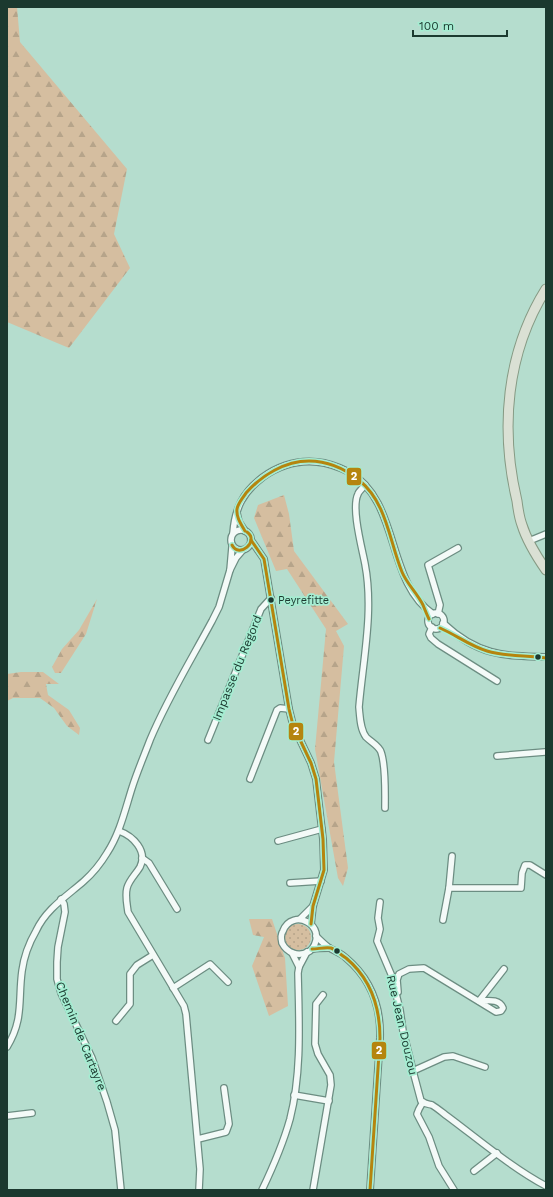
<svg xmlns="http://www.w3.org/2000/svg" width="553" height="1197" font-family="'Work Sans',sans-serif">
<defs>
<pattern id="grass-dots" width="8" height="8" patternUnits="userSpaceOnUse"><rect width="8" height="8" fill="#d5bea0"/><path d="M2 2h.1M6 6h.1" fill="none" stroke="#b6a48a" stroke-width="1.8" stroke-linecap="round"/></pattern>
<pattern id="forest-firs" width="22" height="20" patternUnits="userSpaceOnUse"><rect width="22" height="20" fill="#d5bea0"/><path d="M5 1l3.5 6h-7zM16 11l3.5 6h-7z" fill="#b6a48a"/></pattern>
</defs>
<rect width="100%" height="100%" fill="#b5ddce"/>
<circle fill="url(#grass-dots)" cx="298" cy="937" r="13"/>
<g fill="url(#forest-firs)">
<polygon points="7,7 17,7 20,42 127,169 114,234 130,268 69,348 7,322"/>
<polygon points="284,495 289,514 294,551 348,624 336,631 344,646 334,762 348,868 343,886 338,878 315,749 326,629 287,569 276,571 254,518 258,505"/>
<polygon points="97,599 86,634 61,673 55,673 52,667 62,649 79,630"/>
<polygon points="21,672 43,672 59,684 46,684 48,695 69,710 80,728 79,735 67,726 54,708 40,698 13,698 7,701 7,674"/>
<polygon points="249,919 272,919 285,958 288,1006 269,1016 252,966 264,937 253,935"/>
</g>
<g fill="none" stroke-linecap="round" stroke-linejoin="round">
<defs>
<g id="street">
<path d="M365,485C363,488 359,491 358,494C351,508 362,548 365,564C374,611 363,660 359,707C360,717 360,729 366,737C371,742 379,746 381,752C386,766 385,793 385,808"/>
<polyline points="237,513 239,522 245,531"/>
<circle cx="241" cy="540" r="10"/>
<path d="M233,533C235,508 243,492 263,477C280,465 297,460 317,462C329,463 339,467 349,472C401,502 385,581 433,614"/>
<polyline points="251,540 264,559 289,709 293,725 311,763 316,779 323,839 324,870 313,906 311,924"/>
<polyline points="529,541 546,534"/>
<polyline points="232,547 230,570 236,558 242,551"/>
<circle cx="436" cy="621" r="8"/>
<polyline points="438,614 440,605 428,565 458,548"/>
<path d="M443,623C477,655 502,656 546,657"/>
<polyline points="432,627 429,634 431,638 438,644 497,681"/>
<polyline points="208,740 261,609 271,598"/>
<polyline points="497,756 545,752 546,752"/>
<polyline points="250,779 277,710 280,708 289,709"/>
<path d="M119,831C133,836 148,851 140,867C136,874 129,880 127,888C125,896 127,904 128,912L184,1006L186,1014L200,1169L199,1190"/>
<polyline points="278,841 322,829"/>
<polyline points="452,856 449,888 521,888 522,873 525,865 530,865 546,875"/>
<polyline points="142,858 149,863 177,909"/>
<polyline points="290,883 321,881"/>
<polyline points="61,899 64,904 65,912 58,947 57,962 57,979 61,993 92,1058 107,1102 115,1130 121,1190"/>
<path d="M380,902L378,918L380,929L377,941L391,974L400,1010L403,1031L413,1071L421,1101C425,1104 428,1104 432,1105C437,1108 443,1113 447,1116C478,1139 512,1168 546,1186"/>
<polyline points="300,919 313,906"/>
<polyline points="443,920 449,888"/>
<path d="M316,936C320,940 324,944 328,947C334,951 341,953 346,958C371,979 381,1007 380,1038L370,1190"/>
<path d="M312,949C329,925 292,907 283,931C281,934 281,939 282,943C287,953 298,957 308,952C312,950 309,950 313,949C318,948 324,948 329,948"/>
<polyline points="292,953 299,967"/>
<polyline points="173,988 210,964 228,982"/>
<path d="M398,992L397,980L399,974L409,969L424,968L496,1012L501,1011L503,1008C499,998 487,1001 479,1001"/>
<polyline points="479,1001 504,969"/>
<polyline points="116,1021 130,1004 130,974 137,965 153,955"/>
<path d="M7,1047C24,1019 18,1000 22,971C24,956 29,943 36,931C46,909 67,896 84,881C93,873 101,863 107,853C120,833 125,810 132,788C137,772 144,756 150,740C167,699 191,660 212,621L219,607L230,570"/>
<polyline points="413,1071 444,1057 453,1056 485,1067"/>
<polyline points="294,1095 329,1101"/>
<polyline points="423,1102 419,1109 417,1114 429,1137 439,1166 454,1190"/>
<polyline points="7,1116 32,1113"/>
<polyline points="198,1139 226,1132 229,1124 224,1088"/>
<polyline points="474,1171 497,1153"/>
<path d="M262,1190C273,1167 283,1144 290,1119C302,1072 299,1021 298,973L299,967L307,952"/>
<polyline points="313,1190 331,1085 330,1075 318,1054 315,1044 316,1004 323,995"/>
</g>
<path id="primary" d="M546,289C506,353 500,429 517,501C518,509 519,517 522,525C527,541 537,557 546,570"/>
</defs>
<use href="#street" stroke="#6c8d82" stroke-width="8"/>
<use href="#primary" stroke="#869a84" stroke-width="11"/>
<use href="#street" stroke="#f4faf8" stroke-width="5.5"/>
<use href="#primary" stroke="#dae0d4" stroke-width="9"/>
<defs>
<g id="bus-1">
<path d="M245,531C241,524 236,517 237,509C238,503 243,498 246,493C262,475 285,461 309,461C327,461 345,469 359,480C387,503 389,540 402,572C407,584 417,593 423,605C425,610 427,615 429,619"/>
<polyline points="251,540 264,559 289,709 293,725 311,763 316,779 323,839 324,870 313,906 311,924"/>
<path d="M232,545C239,559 260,541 247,532"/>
<path d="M440,628C456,635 470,646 487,651C506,657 527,655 546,658"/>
<path d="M312,949C318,949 325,947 331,948C336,950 341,955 346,958C371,979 380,1006 380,1038L370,1190"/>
</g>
</defs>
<use href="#bus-1" stroke="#a5edd2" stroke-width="6"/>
<use href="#bus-1" stroke="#b5850e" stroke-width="3"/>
</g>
<g fill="#1b392f" stroke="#a5edd2" stroke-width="1.5">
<circle cx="271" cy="600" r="3.5"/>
<circle cx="538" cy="657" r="3.5"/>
<circle cx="337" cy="951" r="3.5"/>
</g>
<g text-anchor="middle" stroke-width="3.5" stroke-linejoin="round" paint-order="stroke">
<g font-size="11" fill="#1b392f" stroke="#a5edd2" text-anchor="start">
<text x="278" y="604">Peyrefitte</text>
</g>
<g font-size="12" fill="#1b392f" stroke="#a5edd2">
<text transform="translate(237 668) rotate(-68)" y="4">Impasse du Regord</text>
<text transform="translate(402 1025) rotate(77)" y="4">Rue Jean Douzou</text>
<text transform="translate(81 1036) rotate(68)" y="4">Chemin de Cartayre</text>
</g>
</g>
<g stroke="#a5edd2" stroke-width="1.5">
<rect x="346" y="467" width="16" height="19" rx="4" fill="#b5850e"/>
<rect x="288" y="722" width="16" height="19" rx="4" fill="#b5850e"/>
<rect x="371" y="1041" width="16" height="19" rx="4" fill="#b5850e"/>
</g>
<g font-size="11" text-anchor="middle" font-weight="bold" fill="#fff">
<text x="354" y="480">2</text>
<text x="296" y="735">2</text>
<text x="379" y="1054">2</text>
</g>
<rect width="553" height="1197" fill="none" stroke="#1b392f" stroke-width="16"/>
<path d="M413 30v6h94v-6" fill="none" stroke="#1b392f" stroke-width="2"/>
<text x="419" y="30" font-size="12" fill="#1b392f" stroke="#a5edd2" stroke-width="3" paint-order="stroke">100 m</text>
</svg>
